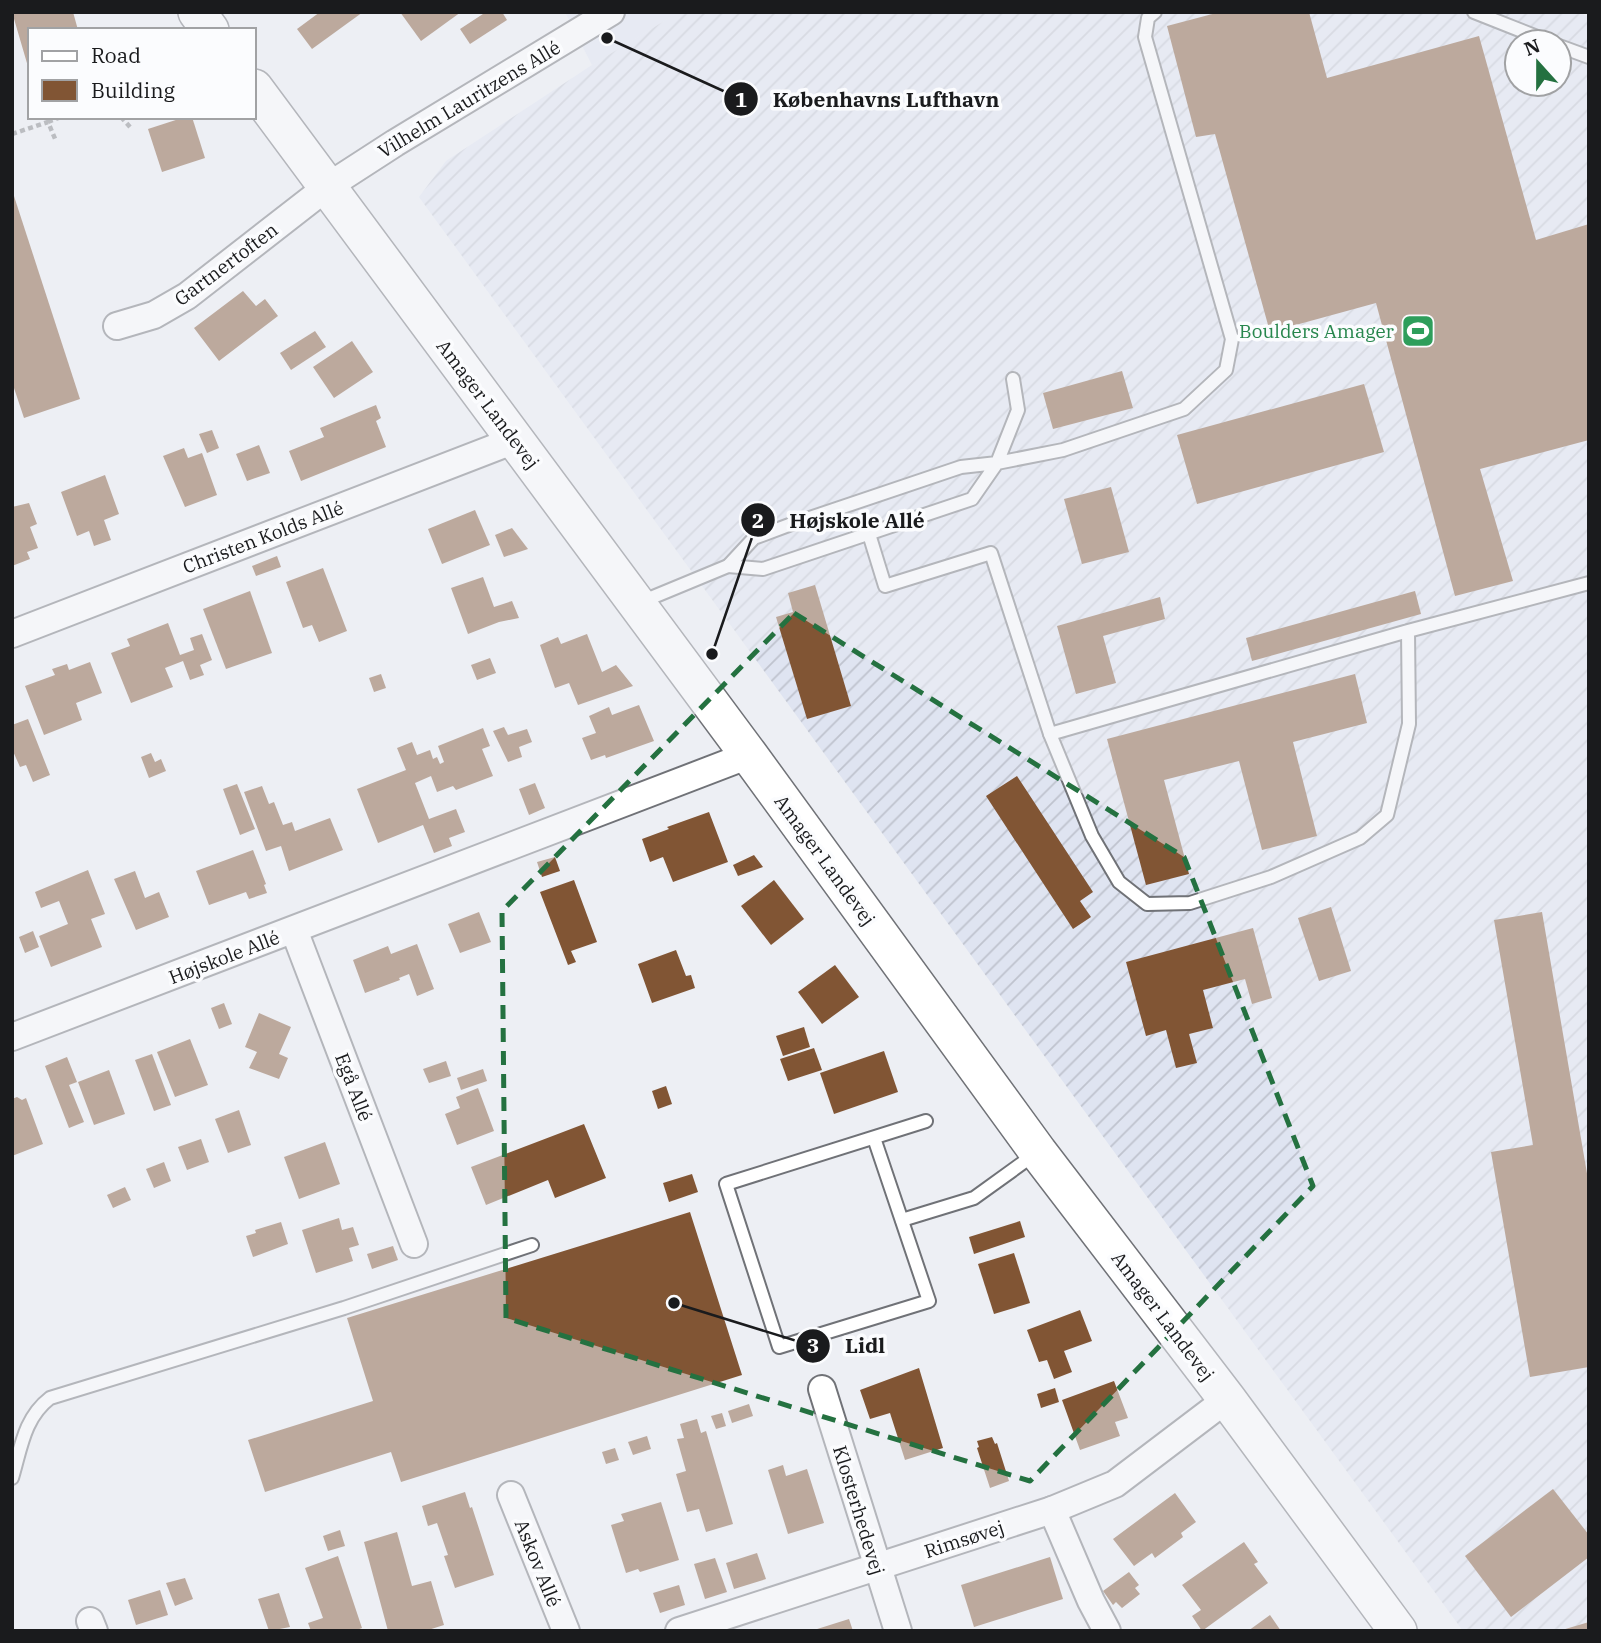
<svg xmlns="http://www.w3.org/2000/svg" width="1601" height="1643" font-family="'IBM Plex Serif',serif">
<defs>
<pattern id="industrial-furrows" width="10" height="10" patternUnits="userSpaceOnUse" patternTransform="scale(1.75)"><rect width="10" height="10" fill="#dfe4f1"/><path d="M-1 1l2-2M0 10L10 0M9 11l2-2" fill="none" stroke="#bfc3ce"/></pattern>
</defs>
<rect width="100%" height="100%" fill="#edeff4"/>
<polygon fill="#dfe4f1" points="565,12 679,12 592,65"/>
<path fill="url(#industrial-furrows)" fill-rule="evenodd" d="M679,12H1577L1589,17V1631H1463L419,197L446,161L592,65ZM1517,42H1559V84H1517Z"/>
<g fill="#815534">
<polygon points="12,12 73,12 78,30 30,30 29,70"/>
<polygon points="320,12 363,12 312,49 297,29"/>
<polygon points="400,12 461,12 421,41"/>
<polygon points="486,12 502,12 507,20 470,44 460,29"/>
<polygon points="1220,12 1309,12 1327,78 1479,36 1536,240 1589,224 1589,440 1480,469 1513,581 1455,596 1376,303 1270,332 1215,134 1196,137 1167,26"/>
<polygon points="185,117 192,117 205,158 162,172 148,129"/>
<polygon points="13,193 80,399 24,418 12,382"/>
<polygon points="243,291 256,306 265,299 278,316 219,361 194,328"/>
<polygon points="315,331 326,347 291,370 280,353"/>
<polygon points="352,341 373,372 334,398 313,367"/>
<polygon points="1122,371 1133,408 1053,429 1043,393"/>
<polygon points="1364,384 1384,452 1197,504 1177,435"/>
<polygon points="376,405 381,418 376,421 386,447 301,481 289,451 324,437 320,428"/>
<polygon points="212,430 219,448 207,453 199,434"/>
<polygon points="259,445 270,473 247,481 236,454"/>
<polygon points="184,448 188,458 202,453 217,495 185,507 163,456"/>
<polygon points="105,475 119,514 104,520 111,540 94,546 89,531 77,536 61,492"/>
<polygon points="1111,487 1129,552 1082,564 1064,499"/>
<polygon points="29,503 37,524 30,527 38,548 27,552 30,559 12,566 12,507"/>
<polygon points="475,510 490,545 442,564 428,529"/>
<polygon points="512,528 528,549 504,557 495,535"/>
<polygon points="277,556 281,567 256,576 252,566"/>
<polygon points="323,568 347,631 319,642 312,625 303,628 286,582"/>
<polygon points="483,577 494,607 512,601 519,618 499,622 468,634 451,588"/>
<polygon points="815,585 851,706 807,719 776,617 793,612 788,593"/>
<polygon points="250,591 272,653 226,669 203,609"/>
<polygon points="1415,591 1421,614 1252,661 1246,638"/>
<polygon points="1160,597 1165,619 1103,636 1116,683 1076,694 1057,626"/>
<polygon points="168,623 180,655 194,650 190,638 202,634 212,660 200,665 204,675 190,680 183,661 165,668 173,687 131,703 111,653 130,646 127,639"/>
<polygon points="587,634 602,672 616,665 633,686 578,705 569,683 555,688 540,645 558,637 561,644"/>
<polygon points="490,658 496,673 477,680 471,665"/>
<polygon points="90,662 102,693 76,703 82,720 44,735 25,686 55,675 52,669 67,664 69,670"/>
<polygon points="381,674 386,688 374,692 369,678"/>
<polygon points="1355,674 1367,723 1293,742 1317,836 1262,850 1239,761 1164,780 1189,874 1146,885 1107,739"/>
<polygon points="639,705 654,741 606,758 605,755 591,760 582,738 596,733 589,716 609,707 612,715"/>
<polygon points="28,719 50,775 33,782 26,765 20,767 12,749 12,725"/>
<polygon points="504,727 508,735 527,729 532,742 519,747 522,757 508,762 493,731"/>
<polygon points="483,728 490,746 482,749 493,776 456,790 453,786 437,792 431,776 415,783 429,819 456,809 465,832 449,838 452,846 434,853 423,825 378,843 357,789 406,770 397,748 412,742 417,755 430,750 433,759 437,757 440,764 444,762 438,746"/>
<polygon points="151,753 155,762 161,759 166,771 149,778 141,757"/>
<polygon points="1017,776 1093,892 1080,901 1091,917 1073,929 986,796"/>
<polygon points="535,783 545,808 529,815 519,789"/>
<polygon points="237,784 255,829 240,835 223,789"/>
<polygon points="262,786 269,804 274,802 283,825 292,822 295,831 330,818 343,850 289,871 281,846 266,851 244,792"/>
<polygon points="709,812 728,862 673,882 663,857 650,862 642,839 669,829 667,827"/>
<polygon points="253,850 266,884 264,885 267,893 249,899 246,892 209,905 196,871"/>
<polygon points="754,855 763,867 738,876 733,865"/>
<polygon points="555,857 560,871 542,877 537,862"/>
<polygon points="88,870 105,914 91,919 102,947 51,967 39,936 68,924 59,901 41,908 35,892"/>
<polygon points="135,871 145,898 159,892 169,917 136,930 114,879"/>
<polygon points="574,880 597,942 571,951 576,962 568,965 540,892"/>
<polygon points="774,880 804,919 771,945 741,906"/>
<polygon points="1331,907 1351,971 1319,981 1298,918"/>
<polygon points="479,912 491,942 460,953 448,924"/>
<polygon points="1542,912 1589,1185 1589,1367 1530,1377 1491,1152 1533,1145 1494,920"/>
<polygon points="1253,928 1272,998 1252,1004 1245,979 1203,990 1213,1028 1189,1034 1197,1063 1176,1068 1166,1030 1146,1036 1126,962"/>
<polygon points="33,931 39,947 25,953 19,937"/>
<polygon points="417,944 434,989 417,996 409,974 399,978 400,980 365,993 353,960 388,946 391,954"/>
<polygon points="676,950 686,976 691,975 695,988 652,1003 638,964"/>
<polygon points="835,965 859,997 822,1024 798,992"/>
<polygon points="224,1003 232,1024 219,1029 211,1008"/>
<polygon points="259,1013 291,1027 279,1054 288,1058 279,1079 249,1068 257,1052 245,1047"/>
<polygon points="804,1027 810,1047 783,1056 776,1036"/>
<polygon points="190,1039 208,1085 175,1097 157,1052"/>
<polygon points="814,1048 822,1070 788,1081 780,1059"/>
<polygon points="884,1051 898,1092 834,1114 820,1073"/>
<polygon points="152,1054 171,1105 154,1111 135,1060"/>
<polygon points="67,1057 77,1082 69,1085 84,1122 69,1128 45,1066"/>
<polygon points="446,1061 451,1076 429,1083 423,1069"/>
<polygon points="483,1069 487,1081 461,1090 457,1078"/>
<polygon points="109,1070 125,1114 94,1125 78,1082"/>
<polygon points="666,1086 672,1104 658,1109 652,1091"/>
<polygon points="478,1088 494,1131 457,1145 445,1114 460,1108 456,1097"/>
<polygon points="17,1097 22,1100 26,1098 43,1144 12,1156 12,1099"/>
<polygon points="239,1110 251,1145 228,1153 215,1119"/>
<polygon points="584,1124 606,1178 555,1198 548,1180 486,1205 471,1167"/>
<polygon points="201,1139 209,1162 187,1170 178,1147"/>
<polygon points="325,1142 340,1184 299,1199 284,1157"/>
<polygon points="164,1162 171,1181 154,1188 146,1169"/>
<polygon points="692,1174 698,1192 669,1202 663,1183"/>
<polygon points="125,1187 131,1200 113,1208 107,1195"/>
<polygon points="690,1212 742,1375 401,1482 391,1452 265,1492 248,1440 373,1401 347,1318"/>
<polygon points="339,1218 342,1230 353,1227 359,1245 349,1248 353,1261 316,1273 302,1230"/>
<polygon points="1020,1221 1025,1237 974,1254 969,1237"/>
<polygon points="281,1222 288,1244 253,1257 246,1236 256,1233 255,1230"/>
<polygon points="393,1246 398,1260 372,1269 367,1254"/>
<polygon points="1014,1253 1030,1303 994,1314 978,1264"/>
<polygon points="1080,1310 1092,1341 1064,1351 1072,1372 1054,1379 1047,1360 1039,1362 1027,1330"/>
<polygon points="919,1368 943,1448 905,1460 890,1413 870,1419 860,1390"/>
<polygon points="1114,1381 1128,1418 1115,1422 1120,1436 1080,1450 1062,1400"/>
<polygon points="1055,1388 1059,1402 1041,1408 1037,1394"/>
<polygon points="749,1404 753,1416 732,1423 728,1411"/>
<polygon points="722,1413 726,1426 716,1429 711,1416"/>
<polygon points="697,1419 701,1433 706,1431 733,1524 706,1532 699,1509 687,1512 676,1474 686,1471 677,1439 684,1438 680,1424"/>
<polygon points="647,1436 651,1449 633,1455 628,1442"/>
<polygon points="992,1437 995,1444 997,1443 1009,1481 990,1488 977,1448 979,1447 977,1441"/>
<polygon points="615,1448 619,1460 606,1464 602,1452"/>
<polygon points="783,1465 786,1476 807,1469 824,1523 788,1534 768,1470"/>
<polygon points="1553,1489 1589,1535 1589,1557 1511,1617 1465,1556"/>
<polygon points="465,1492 470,1508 472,1507 494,1575 455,1588 444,1556 448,1555 437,1523 428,1526 422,1506"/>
<polygon points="1175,1493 1196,1522 1181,1533 1183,1537 1155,1558 1152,1553 1134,1566 1113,1539"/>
<polygon points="661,1502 679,1560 640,1572 638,1569 626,1573 611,1525 624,1521 621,1514"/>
<polygon points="340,1530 345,1546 328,1551 323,1536"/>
<polygon points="397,1532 412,1586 431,1581 444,1625 425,1631 388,1631 364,1542"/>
<polygon points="1244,1542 1258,1562 1254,1564 1268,1583 1202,1631 1192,1616 1201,1610 1182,1585"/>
<polygon points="757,1553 766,1579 734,1589 726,1563"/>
<polygon points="338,1556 362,1628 354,1631 311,1631 308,1623 323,1618 305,1568"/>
<polygon points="1050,1557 1063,1599 974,1627 961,1585"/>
<polygon points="715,1558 727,1592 705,1599 694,1564"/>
<polygon points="1129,1572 1139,1585 1135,1588 1140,1594 1122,1608 1116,1602 1113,1605 1103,1591"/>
<polygon points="185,1578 193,1599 175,1606 166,1583"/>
<polygon points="679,1585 685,1605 660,1613 653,1593"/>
<polygon points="160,1590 168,1615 136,1625 128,1600"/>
<polygon points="279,1593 290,1627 269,1631 258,1599"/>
<polygon points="1270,1615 1281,1631 1248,1631"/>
<polygon points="849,1619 853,1631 814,1631 814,1630"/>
<polygon points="1589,1622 1589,1631 1563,1631 1562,1630"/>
</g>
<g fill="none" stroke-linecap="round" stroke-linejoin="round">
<defs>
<g id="lane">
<polyline points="1474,12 1550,42"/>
<polyline points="1559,46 1589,57"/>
<polyline points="1013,379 1018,410 997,463 972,499 763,569 728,566 754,538 789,525 961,467 997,463 1063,450 1184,409 1226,370 1232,339 1145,37 1148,18 1155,12"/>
<polyline points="869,534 885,586 991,553 1050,734"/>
<polyline points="641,602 728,566"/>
<polyline points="1408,631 1409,724 1387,815 1360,838 1271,877 1190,903 1147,904 1119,882 1092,836 1050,734 1408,631 1589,583"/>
<polyline points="874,1138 929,1301 779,1347 726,1184 926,1121"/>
<polyline points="902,1220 974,1198 1035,1154"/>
<path d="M12,1478C21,1448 24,1418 50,1398L344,1308L532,1245"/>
</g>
<g id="street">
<polyline points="117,326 154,315 187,296 327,187 395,143 611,12"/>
<polyline points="12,634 515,440"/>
<polyline points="294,930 414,1244"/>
<polyline points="12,1037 749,755"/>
<polyline points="822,1389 898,1631"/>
<polyline points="511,1495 566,1631"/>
<polyline points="1052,1510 1091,1601 1107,1631"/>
<polyline points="90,1621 94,1631"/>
<polyline points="679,1631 1052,1510 1115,1484 1227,1399"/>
</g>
<g id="secondary">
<polyline points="197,12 210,30"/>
<polyline points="254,88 749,755 1038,1152 1227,1399 1398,1631"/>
</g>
</defs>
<use href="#lane" stroke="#707277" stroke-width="16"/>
<use href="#street" stroke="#707277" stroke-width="30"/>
<use href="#secondary" stroke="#707277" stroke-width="40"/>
<g stroke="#7f8084" stroke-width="4.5" stroke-dasharray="5 3.5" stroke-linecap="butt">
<polyline points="121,117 130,127"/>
<polyline points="48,122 61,117"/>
<polyline points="12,134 48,122 56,141"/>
</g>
<use href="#lane" stroke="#fff" stroke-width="12"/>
<use href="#street" stroke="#fff" stroke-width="26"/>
<use href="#secondary" stroke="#fff" stroke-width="37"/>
</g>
<path d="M0 0H1601V1643H0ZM794,613L1184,857L1313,1186L1030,1481L506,1318L502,911Z" fill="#edeff4" fill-opacity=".55" fill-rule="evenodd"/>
<path fill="none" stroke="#247140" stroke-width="5" stroke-dasharray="14 9" stroke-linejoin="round" d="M794,613L1184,857L1313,1186L1030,1481L506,1318L502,911Z"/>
<defs>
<symbol id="stadium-square" viewBox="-11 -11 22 22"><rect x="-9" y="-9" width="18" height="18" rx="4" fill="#2e9e5b" stroke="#fbfcfe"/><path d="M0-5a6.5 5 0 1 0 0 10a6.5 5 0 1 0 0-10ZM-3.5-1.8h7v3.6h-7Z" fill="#fff"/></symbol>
</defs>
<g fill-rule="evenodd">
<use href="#stadium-square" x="1399" y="312" width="38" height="38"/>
</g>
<g text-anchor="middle" stroke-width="7" stroke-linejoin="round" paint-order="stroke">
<g font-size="19" fill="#1a1b1d" stroke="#fbfcfe">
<text transform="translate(469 99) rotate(-31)" y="7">Vilhelm Lauritzens Allé</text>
<text transform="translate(226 264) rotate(-37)" y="7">Gartnertoften</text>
<text transform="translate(488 404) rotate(53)" y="7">Amager Landevej</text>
<text transform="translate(263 537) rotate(-21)" y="7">Christen Kolds Allé</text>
<text transform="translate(825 860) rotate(54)" y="7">Amager Landevej</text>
<text transform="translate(224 957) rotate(-21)" y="7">Højskole Allé</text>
<text transform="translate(354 1087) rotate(69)" y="7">Egå Allé</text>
<text transform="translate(1163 1316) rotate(53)" y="7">Amager Landevej</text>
<text transform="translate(859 1510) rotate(73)" y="7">Klosterhedevej</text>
<text transform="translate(964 1539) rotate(-18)" y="7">Rimsøvej</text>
<text transform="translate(538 1563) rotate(68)" y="7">Askov Allé</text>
</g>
<g font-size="19" fill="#27864d" stroke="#fbfcfe" text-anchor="end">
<text x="1394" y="338">Boulders Amager</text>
</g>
</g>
<path fill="none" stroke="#1a1b1d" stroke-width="2.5" d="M607 38L741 99M712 654L758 520M674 1303L813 1346"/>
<g fill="#1a1b1d" stroke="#fbfcfe" stroke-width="2.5">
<circle cx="607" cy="38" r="7"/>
<circle cx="712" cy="654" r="7"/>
<circle cx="674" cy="1303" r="7"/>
<circle cx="741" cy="99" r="18"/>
<circle cx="758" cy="520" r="18"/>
<circle cx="813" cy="1346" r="18"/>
</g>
<g font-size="21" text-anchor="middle" font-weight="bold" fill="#fff">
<text x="741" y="107">1</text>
<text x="758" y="528">2</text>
<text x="813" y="1353">3</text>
</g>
<g font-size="21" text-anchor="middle" font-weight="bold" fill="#1a1b1d" stroke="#fbfcfe" stroke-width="7" stroke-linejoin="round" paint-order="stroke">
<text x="886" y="107">Københavns Lufthavn</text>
<text x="857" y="528">Højskole Allé</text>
<text x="865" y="1353">Lidl</text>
</g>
<rect width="1601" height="1643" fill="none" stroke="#1a1b1d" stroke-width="28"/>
<rect x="28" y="28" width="228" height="91" fill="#fbfcfe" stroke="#a1a2a4" stroke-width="2"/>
<rect x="42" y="51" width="35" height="10" fill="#ffffff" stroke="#a1a2a4" stroke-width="2"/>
<text x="91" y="63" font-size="21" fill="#1a1b1d">Road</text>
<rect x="42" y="80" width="35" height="21" fill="#815534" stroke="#a1a2a4" stroke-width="2"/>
<text x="91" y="98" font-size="21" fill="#1a1b1d">Building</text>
<g transform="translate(1538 63) rotate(339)"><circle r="33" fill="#fbfcfe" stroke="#a1a2a4" stroke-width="2"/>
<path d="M0-5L12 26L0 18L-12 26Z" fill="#247140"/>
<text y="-10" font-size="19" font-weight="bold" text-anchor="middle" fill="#1a1b1d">N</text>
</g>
</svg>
